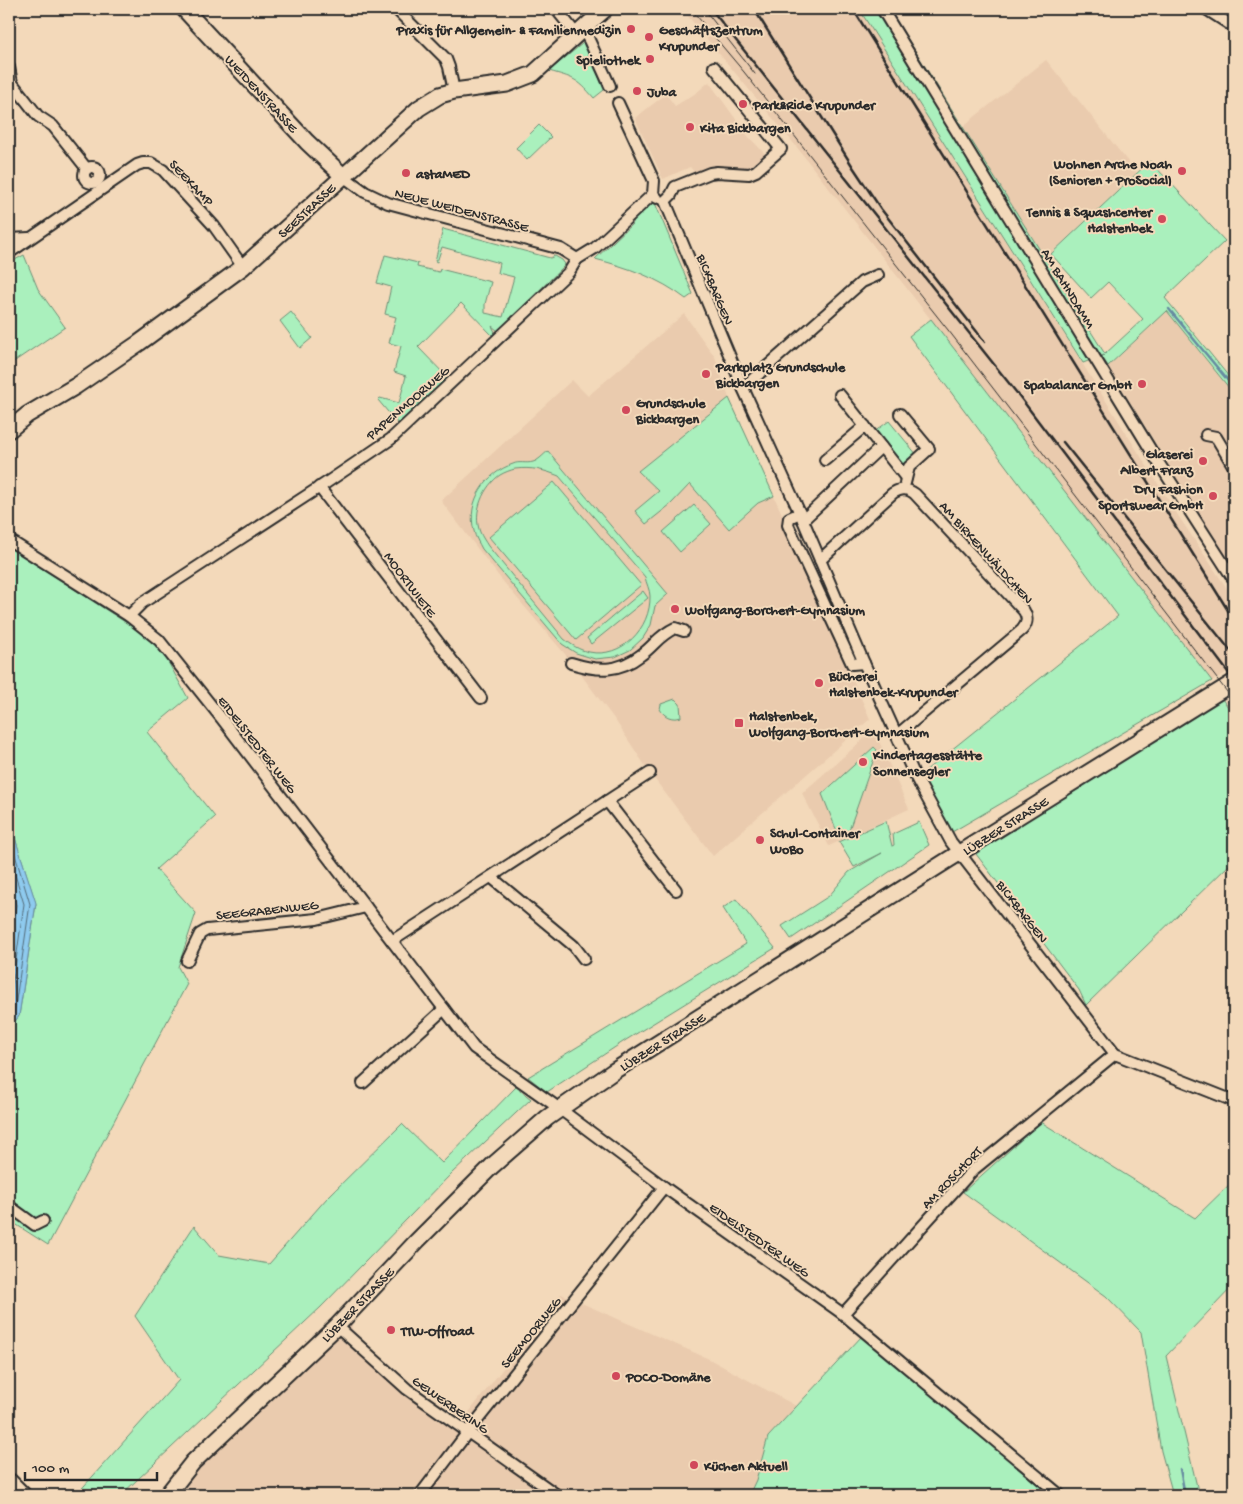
<svg xmlns="http://www.w3.org/2000/svg" width="1243" height="1504" font-family="'Gochi Hand',sans-serif">
<rect width="100%" height="100%" fill="#f3d9ba"/>
<filter id="ink" filterUnits="userSpaceOnUse"><feTurbulence type="fractalNoise" baseFrequency=".02" numOctaves="2"/><feDisplacementMap in="SourceGraphic" scale="10" xChannelSelector="R" yChannelSelector="G"/><feConvolveMatrix kernelMatrix="1 2 1 2 8 2 1 2 1" color-interpolation-filters="sRGB"/></filter>
<g filter="url(#ink)">
<g fill="#eacbae">
<polygon points="682,9 859,9 1179,517 1234,599 1234,668 1212,681 796,146"/>
<polygon points="1046,60 1137,173 1045,259 962,127"/>
<polygon points="709,82 748,136 765,154 753,165 747,168 715,166 695,173 690,167 663,179 635,118 666,94 675,106 696,93"/>
<polygon points="1167,311 1234,394 1234,571 1108,366"/>
<polygon points="684,314 715,357 729,398 787,525 870,719 713,856 650,773 615,720 570,660 501,579 441,501 572,380 588,396"/>
<polygon points="874,730 909,809 829,846 802,793"/>
<polygon points="561,1294 709,1359 798,1407 768,1437 756,1480 749,1495 177,1495 198,1465 352,1321 352,1333 404,1382 463,1420"/>
</g>
<g fill="#aaf0bd" stroke="#6a8e74" fill-rule="evenodd">
<polygon points="859,9 889,9 1105,354 1143,319 1108,282 1091,298 1051,254 1150,161 1225,241 1165,298 1234,383 1234,394 1167,311 1108,366 1102,357 1104,355 1083,363"/>
<path d="M583,43L586,44L604,90L594,98C577,78 573,78 549,71Z"/>
<polygon points="539,125 551,137 527,160 516,148"/>
<path d="M651,203H655L693,294L686,299C659,278 627,267 595,259L633,223C634,214 643,206 651,203Z"/>
<polygon points="443,229 550,258 555,256 562,260 565,264 564,266 498,331 492,326 495,332 492,335 461,303 418,347 448,378 398,424 378,400 380,398 399,403 406,376 394,372 401,346 389,343 396,317 385,314 391,287 377,283 385,255 418,263 417,267 439,272 440,269 491,282 485,304 485,313 503,317 514,277 498,273 500,263 442,247 437,262 435,261"/>
<polygon points="24,255 38,289 65,327 9,365 9,263"/>
<polygon points="291,312 312,338 300,348 280,321"/>
<polygon points="931,319 1212,681 952,832 920,775 1118,616 909,336"/>
<polygon points="729,398 774,496 758,503 729,529 690,484 671,504 646,524 635,511 659,491 638,471"/>
<polygon points="889,421 917,455 902,467 874,432"/>
<path d="M548,451L668,594L655,606L651,625L643,638L630,650L615,657L595,659L576,653L562,644L482,549C479,543 475,537 474,531C466,501 486,473 513,464C519,461 526,464 533,462C538,461 544,454 548,451ZM515,469C532,467 544,470 559,476L645,577C646,583 650,590 650,596C651,628 622,659 589,652C579,650 572,645 564,639L488,546C485,541 482,537 480,532C472,512 484,486 500,475C505,472 511,470 515,469Z"/>
<polygon points="554,482 641,585 576,640 489,537"/>
<polygon points="694,505 711,524 680,552 663,532"/>
<polygon points="9,547 125,622 142,634 157,647 167,660 188,698 147,732 215,817 156,869 196,913 178,967 187,984 48,1245 9,1220 9,1029 19,1016 36,904 14,835 9,825"/>
<polygon points="643,591 648,598 591,644 587,638"/>
<path d="M675,699L680,704L681,717C673,720 664,717 660,709L661,704Z"/>
<polygon points="1222,699 1234,715 1234,860 1086,1005 1079,990 976,854 1077,786"/>
<polygon points="874,747 877,750 849,830 838,834 822,794"/>
<polygon points="886,821 892,846 894,845 893,834 919,822 929,845 791,939 782,926 829,896 849,872 882,853 854,867 839,842"/>
<polygon points="736,899 775,948 626,1040 547,1092 528,1077 746,944 723,908"/>
<polygon points="516,1087 531,1099 452,1173 321,1307 121,1495 76,1495 179,1380 135,1316 194,1226 219,1255 269,1264 327,1198 402,1124 442,1163"/>
<polygon points="1041,1122 1195,1218 1234,1180 1234,1285 1166,1356 1199,1495 1173,1495 1161,1451 1141,1332 1106,1296 963,1192"/>
<polygon points="862,1336 1046,1491 1049,1495 749,1495 756,1480 768,1437"/>
</g>
<polygon fill="#8ecaee" stroke="#668aa0" points="9,825 14,835 36,903 19,1016 9,1029"/>
<g fill="none" stroke-linecap="round" stroke-linejoin="round">
<g stroke="#536b79" stroke-width="1">
<polyline points="9,835 30,904 14,1014 9,1021"/>
<polyline points="9,855 24,904 9,1009"/>
<polyline points="9,881 16,905 9,952"/>
</g>
<g stroke="#668aa0" stroke-width="2.5">
<polyline points="1169,309 1234,388"/>
<polyline points="1180,1469 1185,1495"/>
</g>
<defs>
<g id="street">
<polyline points="396,9 446,59 449,67 454,91"/>
<polyline points="556,9 577,35"/>
<polyline points="882,9 1160,465 1234,580"/>
<polyline points="1206,9 1234,27"/>
<polyline points="583,29 589,40 610,86"/>
<polyline points="9,67 12,83"/>
<polyline points="9,79 38,116 53,126 87,169"/>
<polyline points="618,103 654,181 653,194 657,198"/>
<circle cx="92" cy="175" r="8"/>
<polyline points="343,176 365,192 388,203 561,249 577,259"/>
<polyline points="665,201 743,388 803,520 864,663 914,774 951,842 1115,1054 1234,1101"/>
<polyline points="665,201 671,195 675,187 710,173 717,172 749,174 756,171 781,149 714,67"/>
<polyline points="9,239 29,238"/>
<polyline points="9,253 137,165 143,163 151,163 163,170 214,226 243,267"/>
<polyline points="743,388 862,282 878,275"/>
<polyline points="840,395 906,478"/>
<polyline points="900,414 929,449 909,467 905,483"/>
<polyline points="1206,435 1216,437 1234,467"/>
<polyline points="825,460 865,426"/>
<polyline points="319,487 481,698"/>
<polyline points="800,513 789,518 788,525 852,664 864,663"/>
<polyline points="803,520 881,447"/>
<polyline points="9,540 129,616 159,640 222,719 474,1048 560,1109 664,1187 843,1314 1060,1495"/>
<path d="M820,560L893,493C902,488 907,488 915,494L1024,611C1028,618 1028,623 1022,630L897,735"/>
<polyline points="129,616 142,603 326,483 391,439 569,272 577,259 595,248 653,194"/>
<path d="M571,663C597,671 618,673 641,655C655,645 658,636 675,628L684,631"/>
<polyline points="607,801 676,890"/>
<polyline points="491,877 574,946 584,959"/>
<polyline points="392,941 650,773"/>
<polyline points="187,961 200,934 207,930 317,919 366,907"/>
<polyline points="363,1083 444,1009"/>
<polyline points="9,1206 35,1225 43,1221"/>
<polyline points="843,1314 973,1170 1115,1054"/>
<polyline points="337,1326 407,1389 557,1495"/>
<polyline points="420,1495 468,1432 664,1187"/>
</g>
<g id="secondary">
<polyline points="184,9 307,142 343,176"/>
<polyline points="9,430 27,415 76,386 139,343 243,267 419,108 440,95 454,91 507,84 533,74 605,9"/>
<polyline points="9,1481 23,1495"/>
<polyline points="167,1495 193,1462 337,1326 417,1241 492,1166 547,1118 614,1071 948,860 1234,682"/>
</g>
</defs>
<use href="#street" stroke="#2b2b2b" stroke-width="14"/>
<use href="#secondary" stroke="#2b2b2b" stroke-width="19"/>
<use href="#street" stroke="#f3d9ba" stroke-width="10"/>
<use href="#secondary" stroke="#f3d9ba" stroke-width="15"/>
<g stroke="#2b2b2b" stroke-width="1">
<polyline points="691,9 744,72 952,335 1234,701"/>
<polyline points="704,9 755,74"/>
</g>
<g stroke="#2b2b2b" stroke-width="2.5">
<polyline points="711,9 1020,397 1234,680"/>
<polyline points="754,9 853,167 881,209 985,342"/>
<polyline points="853,9 1234,620"/>
<polyline points="1063,442 1234,655"/>
</g>
</g>
</g>
<g fill="#d1495b" stroke="#f3d9ba" stroke-width="2">
<circle cx="631" cy="29" r="5"/>
<circle cx="649" cy="37" r="5"/>
<circle cx="650" cy="59" r="5"/>
<circle cx="637" cy="91" r="5"/>
<circle cx="743" cy="104" r="5"/>
<circle cx="690" cy="127" r="5"/>
<circle cx="1182" cy="171" r="5"/>
<circle cx="406" cy="173" r="5"/>
<circle cx="1162" cy="219" r="5"/>
<circle cx="706" cy="374" r="5"/>
<circle cx="1142" cy="384" r="5"/>
<circle cx="626" cy="410" r="5"/>
<circle cx="1203" cy="461" r="5"/>
<circle cx="1213" cy="496" r="5"/>
<circle cx="675" cy="609" r="5"/>
<circle cx="819" cy="683" r="5"/>
<rect x="734" y="718" width="10" height="10" rx="2.5"/>
<circle cx="863" cy="762" r="5"/>
<circle cx="760" cy="840" r="5"/>
<circle cx="391" cy="1330" r="5"/>
<circle cx="616" cy="1376" r="5"/>
<circle cx="694" cy="1465" r="5"/>
</g>
<g text-anchor="middle" stroke-width="4" stroke-linejoin="round" paint-order="stroke">
<g font-size="14" font-weight="bold" fill="#2b2b2b" stroke="#f3d9ba" text-anchor="start">
<text x="621" y="34" text-anchor="end">Praxis für Allgemein- &amp; Familienmedizin</text>
<text x="659" y="34">Geschäftszentrum<tspan x="659" dy="16">Krupunder</tspan></text>
<text x="640" y="64" text-anchor="end">Spieliothek</text>
<text x="647" y="96">Juba</text>
<text x="753" y="109">Park&amp;Ride Krupunder</text>
<text x="700" y="132">Kita Bickbargen</text>
<text x="1172" y="168" text-anchor="end">Wohnen Arche Noah<tspan x="1172" dy="16">(Senioren + ProSocial)</tspan></text>
<text x="416" y="178">astaMED</text>
<text x="1152" y="216" text-anchor="end">Tennis &amp; Squashcenter<tspan x="1152" dy="16">Halstenbek</tspan></text>
<text x="716" y="371">Parkplatz Grundschule<tspan x="716" dy="16">Bickbargen</tspan></text>
<text x="1132" y="389" text-anchor="end">Spabalancer GmbH</text>
<text x="636" y="407">Grundschule<tspan x="636" dy="16">Bickbargen</tspan></text>
<text x="1193" y="458" text-anchor="end">Glaserei<tspan x="1193" dy="16">Albert Franz</tspan></text>
<text x="1203" y="493" text-anchor="end">Dry Fashion<tspan x="1203" dy="16">Sportswear GmbH</tspan></text>
<text x="685" y="614">Wolfgang-Borchert-Gymnasium</text>
<text x="829" y="680">Bücherei<tspan x="829" dy="16">Halstenbek-Krupunder</tspan></text>
<text x="749" y="720">Halstenbek,<tspan x="749" dy="16">Wolfgang-Borchert-Gymnasium</tspan></text>
<text x="873" y="759">Kindertagesstätte<tspan x="873" dy="16">Sonnensegler</tspan></text>
<text x="770" y="837">Schul-Container<tspan x="770" dy="16">WoBo</tspan></text>
<text x="401" y="1335">TTW-Offroad</text>
<text x="626" y="1381">POCO-Domäne</text>
<text x="704" y="1470">Küchen Aktuell</text>
</g>
<g font-size="14" fill="#2b2b2b" stroke="#f3d9ba">
<text transform="translate(262 93) rotate(47)" y="5">WEIDENSTRASSE</text>
<text transform="translate(192 182) rotate(47)" y="5">SEEKAMP</text>
<text transform="translate(462 209) rotate(15)" y="5">NEUE WEIDENSTRASSE</text>
<text transform="translate(306 210) rotate(-43)" y="5">SEESTRASSE</text>
<text transform="translate(1069 288) rotate(59)" y="5">AM BAHNDAMM</text>
<text transform="translate(716 289) rotate(67)" y="5">BICKBARGEN</text>
<text transform="translate(407 402) rotate(-41)" y="5">PAPENMOORWEG</text>
<text transform="translate(987 552) rotate(48)" y="5">AM BIRKENWÄLDCHEN</text>
<text transform="translate(411 584) rotate(53)" y="5">MOORTWIETE</text>
<text transform="translate(258 744) rotate(52)" y="5">EIDELSTEDTER WEG</text>
<text transform="translate(1005 825) rotate(-32)" y="5">LÜBZER STRASSE</text>
<text transform="translate(267 909) rotate(-6)" y="5">SEEGRABENWEG</text>
<text transform="translate(1023 911) rotate(52)" y="5">BICKBARGEN</text>
<text transform="translate(662 1041) rotate(-32)" y="5">LÜBZER STRASSE</text>
<text transform="translate(951 1177) rotate(-46)" y="5">AM ROSCHORT</text>
<text transform="translate(760 1239) rotate(35)" y="5">EIDELSTEDTER WEG</text>
<text transform="translate(357 1304) rotate(-46)" y="5">LÜBZER STRASSE</text>
<text transform="translate(530 1332) rotate(-51)" y="5">SEEMOORWEG</text>
<text transform="translate(451 1404) rotate(35)" y="5">GEWERBERING</text>
</g>
</g>
<rect width="1243" height="1504" fill="none" stroke="#f3d9ba" stroke-width="30"/>
<rect x="15" y="15" width="1213" height="1474" fill="none" stroke="#2b2b2b" stroke-width="2" filter="url(#ink)"/>
<path d="M25 1472v8h132v-8" fill="none" stroke="#2b2b2b" stroke-width="2.5"/>
<text x="32" y="1472" font-size="15" fill="#2b2b2b" stroke="#f3d9ba" stroke-width="4" paint-order="stroke">100 m</text>
</svg>
